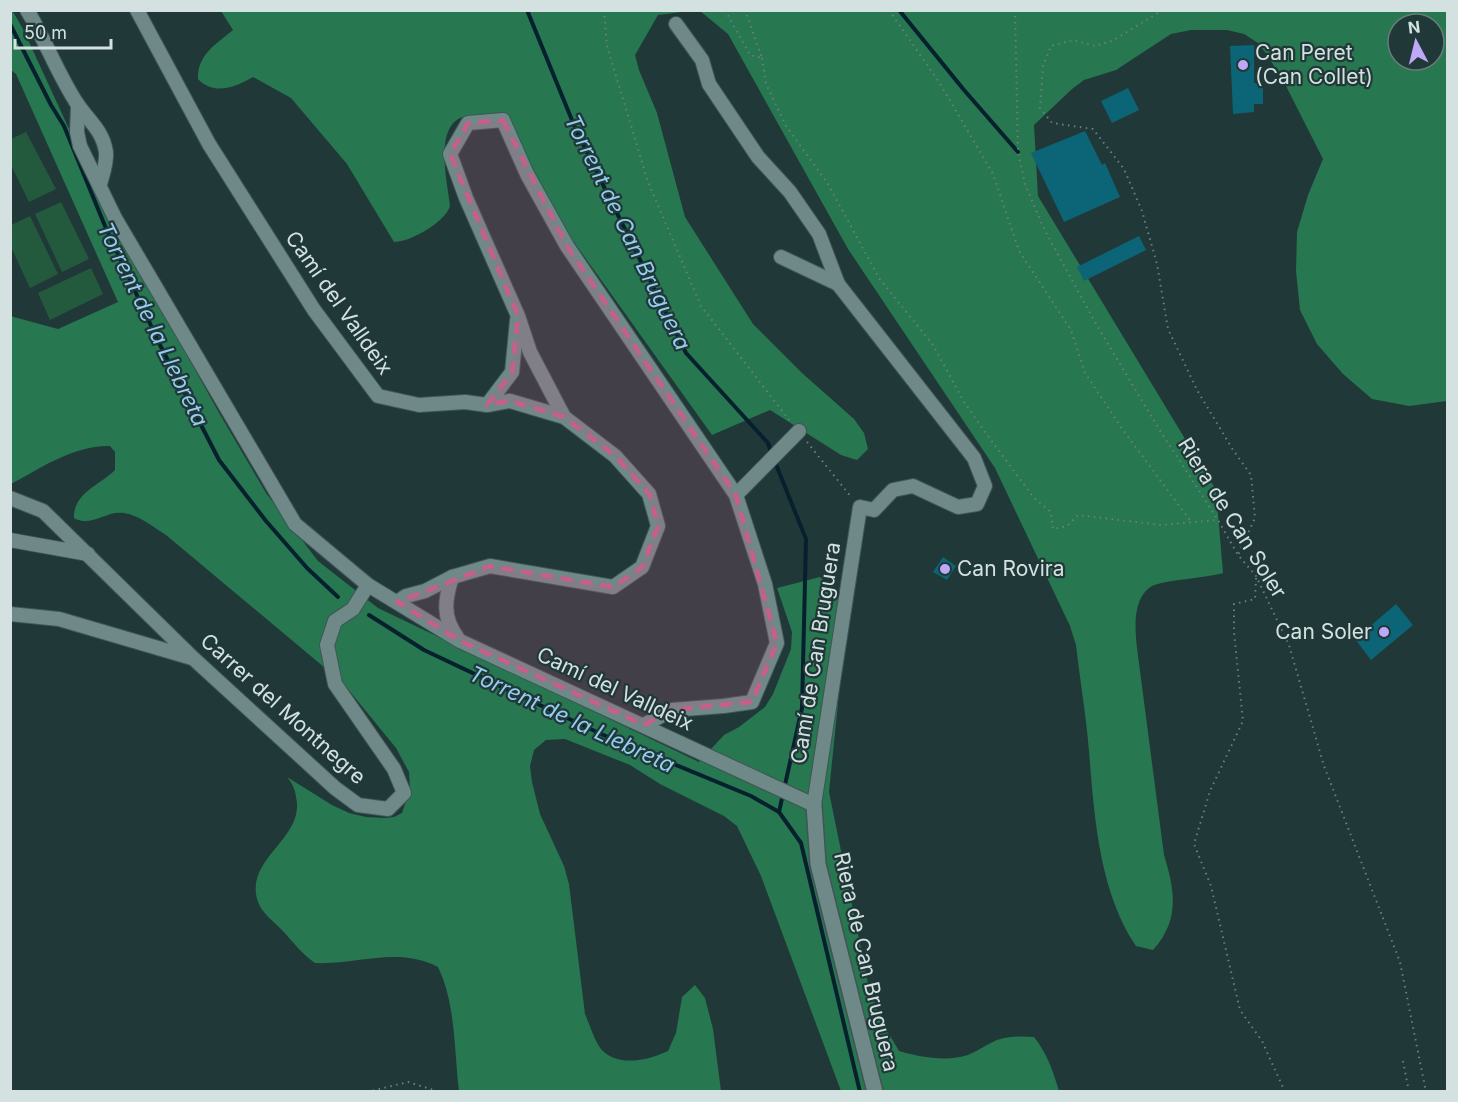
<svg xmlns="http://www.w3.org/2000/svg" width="1458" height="1102" font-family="Inter,sans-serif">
<rect width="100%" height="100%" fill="#213838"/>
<g fill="#235a3e">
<polygon points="26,132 56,189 29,202 11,165 11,139"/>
<polygon points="61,202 89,259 62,272 35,214"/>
<polygon points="30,216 58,274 30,288 11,247 11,225"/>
<polygon points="91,268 103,294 50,320 38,293"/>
</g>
<g fill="#277750" fill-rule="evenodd">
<path d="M12,10L23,29L105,207L218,411L266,493L318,561L378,608L699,762L724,735L739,727L765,707L773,694L791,649L792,632L777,588L820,577C836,592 843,604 846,625L829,792L869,988L882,1022L899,1051C919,1057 947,1062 968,1055C978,1051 987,1044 997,1040C1009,1036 1022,1036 1034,1037C1047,1053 1053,1071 1059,1091H841L761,876L737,826L724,816L660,784L630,765L565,739L546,740L534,750L530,766L532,782L540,814L564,866L569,884L585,1014C590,1025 594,1040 601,1049C618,1068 649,1060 668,1051L676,1033L682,997L695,985L705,998L713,1029L721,1091H459C454,1051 456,1004 438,967C398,946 357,965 315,963C302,954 293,942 282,930C274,922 262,913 258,902C243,858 306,839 296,797C295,789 292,783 287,777L332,805L349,813L366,817L385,818L394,817L402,813L410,789L409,772L396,748L343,683L166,535C153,527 139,515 124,513C106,510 91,528 74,518C73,493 100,485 115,470V452L110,446C74,445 41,468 11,484L10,316L58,329L118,302L16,74L11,70Z"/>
<path d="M221,11H689L658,15L635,55L639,70L657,113L685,217L753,324L802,373L854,419L864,433L868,449L857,460L841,455L770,410L712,435L551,210L502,116C492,116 468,115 460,118C434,131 448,185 450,206C445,222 411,242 394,242L347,164L291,98L253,77C236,87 214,96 198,79C197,55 216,44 233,30Z"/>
<path d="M700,11H1447V401L1409,406L1372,399L1343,374L1317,344L1300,310L1296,271L1297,232L1308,195L1323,159L1287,88L1268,56L1258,43L1244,34L1227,30H1191L1171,34L1116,70L1084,80L1072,89L1034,125L1038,196L1216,490L1223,573C1206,578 1164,580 1152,586C1132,598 1135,629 1137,648L1164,855C1175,891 1180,920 1153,950L1136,946C1099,892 1094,814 1089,751C1086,715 1080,680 1076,645L1070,626L995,468L848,249L728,34ZM1398,24H1434V60H1398Z"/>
</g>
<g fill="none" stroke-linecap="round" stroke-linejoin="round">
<g stroke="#07202e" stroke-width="4">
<polyline points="527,10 576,130 686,353 768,443 772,455"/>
<polyline points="899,10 964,90 1018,152"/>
<polyline points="10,24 51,105 64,126 105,226 159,343 219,460 266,521 307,568 338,597"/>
<polyline points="775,462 806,539 802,708 779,812 801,843 860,1092"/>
<polyline points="369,615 424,650 601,734 751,796 779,812"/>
</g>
</g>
<g fill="#0c6477">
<polygon points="1254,45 1254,83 1263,83 1263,104 1254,104 1254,112 1233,114 1230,46"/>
<polygon points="1128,88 1139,110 1112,123 1101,101"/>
<polygon points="1085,131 1102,165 1105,163 1120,197 1064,222 1031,153"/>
<polygon points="1139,236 1146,250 1084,281 1077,267"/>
<polygon points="943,557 956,566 947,580 933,572"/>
<polygon points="1396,604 1413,625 1371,660 1355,639"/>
</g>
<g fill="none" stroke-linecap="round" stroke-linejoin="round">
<defs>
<g id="street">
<path d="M27,10C46,41 58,75 78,105C89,121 103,131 106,152C107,163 103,174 100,184"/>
<polyline points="137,10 209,144 314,310 378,396 419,405 465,402 487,405 510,401 564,417 615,456 649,494 658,526 642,567 613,587 490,566 452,577 425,591 406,596 397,602"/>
<polyline points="78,105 77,132 80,146 115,218 295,524 368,585 460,641 814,805 860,507 874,510 893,490 913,486 958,507 977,504 985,486 974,458 838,284 819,234 790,192 758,157 709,84 702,60 676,24"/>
<polyline points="781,257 838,284"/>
<polyline points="487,405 512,372 517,320"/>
<polyline points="564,417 530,352 518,316 466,198 450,154 468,123 503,120 527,174 567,246 736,495 765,584 777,643 752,702 724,706 672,710 644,725"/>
<polyline points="736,495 799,431"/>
<polyline points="10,498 43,511 194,659 335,788 358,805 388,809 404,793 394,769 335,684 327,645 335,621 353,609 368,585"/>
<polyline points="10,540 88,554"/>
<path d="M452,577C445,599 442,617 457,637"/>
<polyline points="10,614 59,619 192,658"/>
</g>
<polyline id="secondary" points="814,805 818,864 875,1092"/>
</defs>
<use href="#street" stroke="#415555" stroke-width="16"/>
<use href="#secondary" stroke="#415555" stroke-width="18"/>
<g stroke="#6b7f7f" stroke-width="2" stroke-dasharray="1.5 4.5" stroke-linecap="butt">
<polyline points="604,10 607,46 648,182 701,306 790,421"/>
<polyline points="725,10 750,55 762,58 745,10"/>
<polyline points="889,10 939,82 993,174 1019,251 1071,330 1085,373 1123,430 1192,523"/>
<polyline points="1015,10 1018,152 1025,184 1043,227 1096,324 1159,429 1218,520 1238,555 1256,576 1289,645 1324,766 1400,962 1426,1092"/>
<polyline points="1163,10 1112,41 1095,46 1073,40 1051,46 1043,66 1040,108 1052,123 1093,129 1124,169 1142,211 1157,264 1168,329 1197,390 1233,450 1251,475 1255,518 1238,555"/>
<polyline points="762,58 766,84 786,126 828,184 879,278 933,345 964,402 985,432 1034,498 1051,512 1053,529 1067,526 1078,515 1161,525 1218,520"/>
<polyline points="807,442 852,498"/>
<polyline points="1256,578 1255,599 1234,604 1234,632 1243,721 1210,791 1194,844 1211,886 1240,1010 1262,1041 1285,1092"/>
<polyline points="1403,1061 1409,1092"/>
<polyline points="367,1092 408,1082 440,1092"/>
</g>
<use href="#street" stroke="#6f8888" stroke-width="14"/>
<use href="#secondary" stroke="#6f8888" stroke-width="15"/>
</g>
<path fill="#c85e8a" fill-opacity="0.2" stroke="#c85e8a" stroke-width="4.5" stroke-dasharray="12 8" stroke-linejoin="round" d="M503,120L567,246L736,495L777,643L752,702L672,710L644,725L460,641L397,602L490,566L613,587L642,567L658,526L649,494L615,456L564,417L510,401L487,405L512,372L518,316L450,154L468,123Z"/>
<g fill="#bda9f5" stroke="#213838" stroke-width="2">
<circle cx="1243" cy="65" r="6"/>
<circle cx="945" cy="569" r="6"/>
<circle cx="1384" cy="632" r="6"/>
</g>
<g text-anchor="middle" stroke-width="4.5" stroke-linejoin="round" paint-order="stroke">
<g font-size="21" fill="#d3e1e1" stroke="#213838" text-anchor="start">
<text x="1255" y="60">Can Peret<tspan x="1255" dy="24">(Can Collet)</tspan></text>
<text x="957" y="576">Can Rovira</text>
<text x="1372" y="639" text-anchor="end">Can Soler</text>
</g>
<g font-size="21" fill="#d3e1e1" stroke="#213838">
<text transform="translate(339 303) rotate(55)" y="7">Camí del Valldeix</text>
<text transform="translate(1232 518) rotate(58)" y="7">Riera de Can Soler</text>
<text transform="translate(816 653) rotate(-81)" y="7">Camí de Can Bruguera</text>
<text transform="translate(615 689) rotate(25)" y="7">Camí del Valldeix</text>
<text transform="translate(283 709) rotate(42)" y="7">Carrer del Montnegre</text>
<text transform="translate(866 962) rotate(77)" y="7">Riera de Can Bruguera</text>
</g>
<g font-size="22" font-style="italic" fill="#94cdf1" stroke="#213838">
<text transform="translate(628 232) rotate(64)" y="8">Torrent de Can Bruguera</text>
<text transform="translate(153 324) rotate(64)" y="8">Torrent de la Llebreta</text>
<text transform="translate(572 719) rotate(25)" y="8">Torrent de la Llebreta</text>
</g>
</g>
<rect width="1458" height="1102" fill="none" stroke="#d3e1e1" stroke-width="24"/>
<g transform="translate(1416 42) rotate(353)"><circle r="28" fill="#213838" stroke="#687c7c" stroke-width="1.5"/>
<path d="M0-4.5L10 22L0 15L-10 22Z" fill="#bda9f5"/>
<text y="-9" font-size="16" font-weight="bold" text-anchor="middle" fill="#d3e1e1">N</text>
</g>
<path d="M15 39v9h96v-9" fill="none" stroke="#d3e1e1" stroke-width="3"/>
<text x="24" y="39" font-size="18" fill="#d3e1e1" stroke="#213838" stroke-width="4.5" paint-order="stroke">50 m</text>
</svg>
